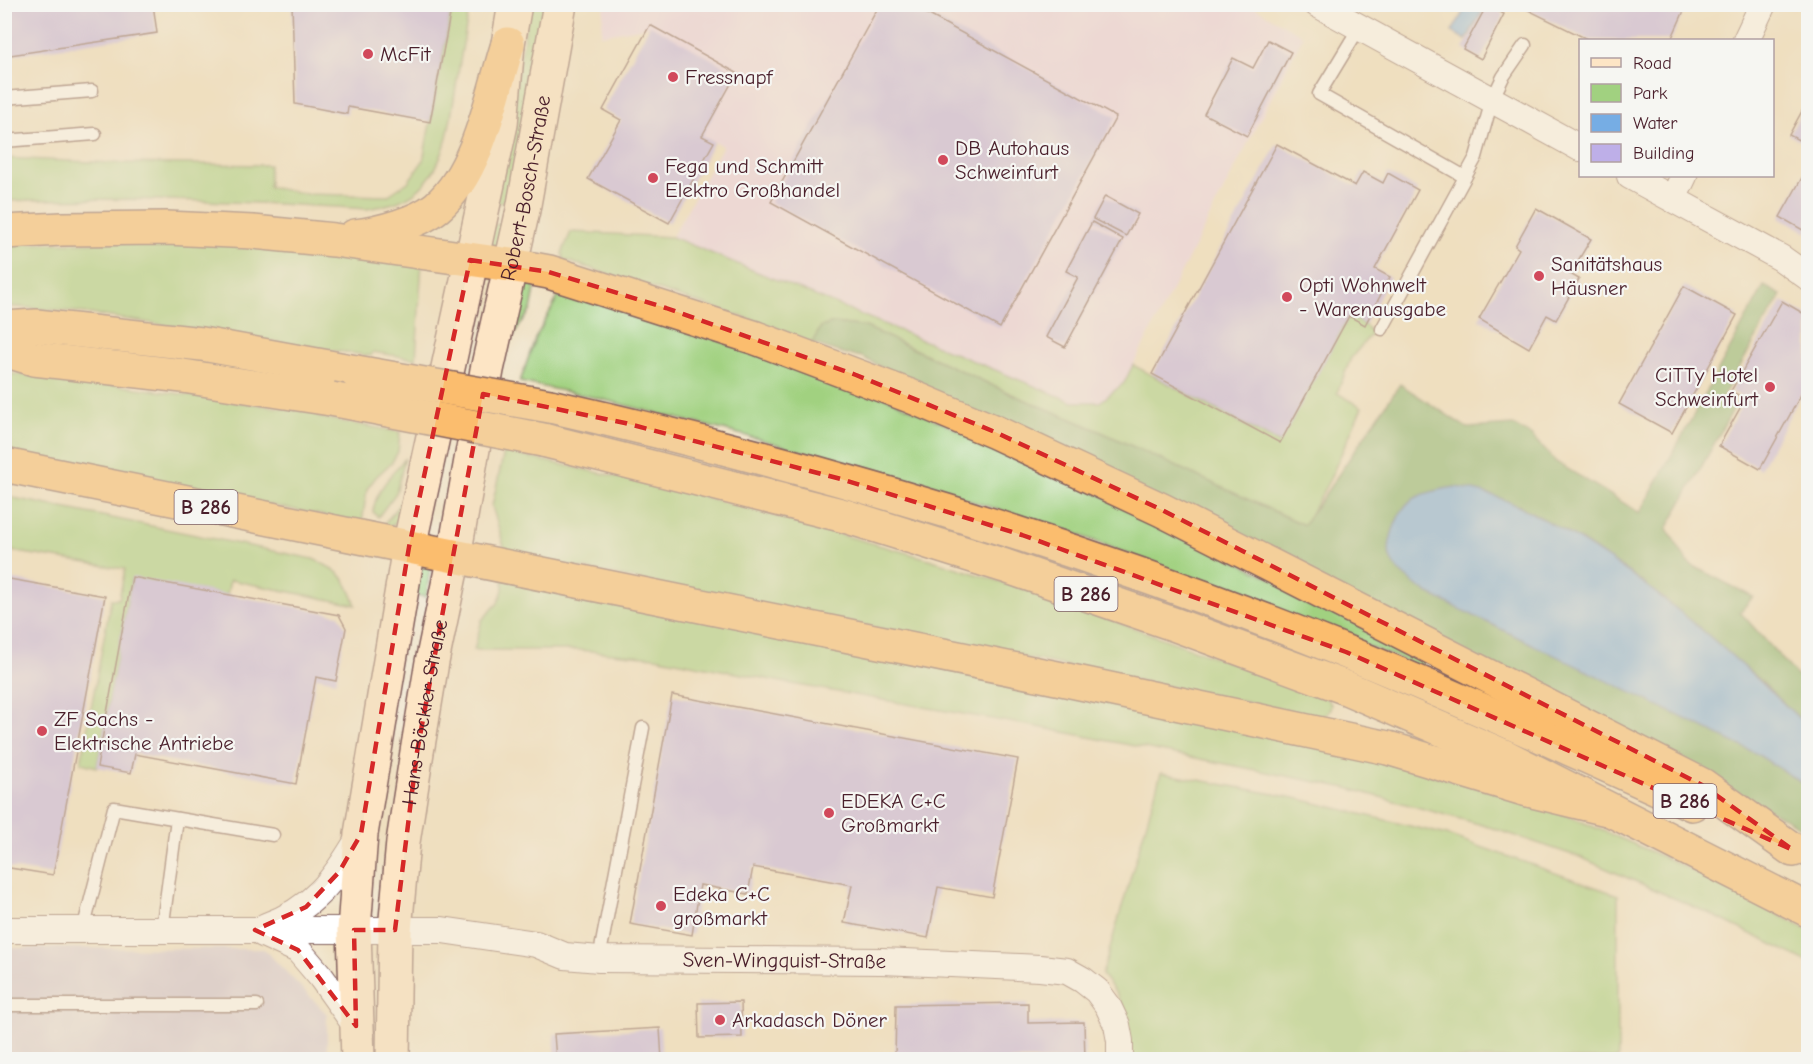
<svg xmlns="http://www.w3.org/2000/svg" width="1813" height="1064" font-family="'Comic Neue',sans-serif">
<rect width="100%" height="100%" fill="#f6f6f2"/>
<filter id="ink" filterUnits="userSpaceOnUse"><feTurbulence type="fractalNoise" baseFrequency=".0167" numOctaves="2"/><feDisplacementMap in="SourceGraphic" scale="12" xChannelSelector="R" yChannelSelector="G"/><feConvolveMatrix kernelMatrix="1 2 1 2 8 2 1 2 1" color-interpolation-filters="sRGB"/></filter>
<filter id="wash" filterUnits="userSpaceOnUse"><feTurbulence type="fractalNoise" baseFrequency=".008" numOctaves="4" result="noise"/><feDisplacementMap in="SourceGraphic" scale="24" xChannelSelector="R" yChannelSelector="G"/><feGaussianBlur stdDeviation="1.35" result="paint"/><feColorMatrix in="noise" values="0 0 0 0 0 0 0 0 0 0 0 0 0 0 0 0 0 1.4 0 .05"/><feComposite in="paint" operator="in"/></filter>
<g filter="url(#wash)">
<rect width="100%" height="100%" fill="#efdfbf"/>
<polygon fill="#ebd1ec" points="604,4 1248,4 1303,36 1124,383 1100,403 1073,403 672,237 723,146 702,136 650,26 601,35"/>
<polygon fill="#cbbfd6" points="5,948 264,949 327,1014 327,1059 5,1060"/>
<g fill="#a1d180" stroke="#767856" stroke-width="1.5">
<path d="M452,5H470C465,32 460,60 456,87C450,120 448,157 425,183C410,201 389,205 367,209C246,202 126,196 5,201L4,158L112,163L269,165V187L306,194L387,196L408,182L423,161Z"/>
<polygon points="530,5 546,5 510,199 493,205"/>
<polygon points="506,222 499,248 489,251 488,227"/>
<polygon points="571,232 672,237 1073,402 1100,402 1124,383 1133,365 1279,443 1349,316 1365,325 1372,333 1351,358 1337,393 1362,407 1330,479 1304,526 1097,430 1009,393 866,327 834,323 821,327 812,343 775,327 564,260 562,253"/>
<polygon points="192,241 422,261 416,359 373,352 371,356 77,312 5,306 5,244"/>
<polygon points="529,284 536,284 531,310 507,344 522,287"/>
<polygon points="563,288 876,393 1121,504 1426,655 1421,667 1066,530 886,475 759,439 597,398 520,382 535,339"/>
<polygon points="4,373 94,382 318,413 318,417 400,432 398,452 392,462 376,477 367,489 362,523 5,453"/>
<path d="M504,452L687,492L929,559L1033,592L1324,696L1331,704C1330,714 1325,717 1315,716L506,553L492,506Z"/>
<path d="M405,458L396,493L378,517L373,512C375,491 392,474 405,458Z"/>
<path d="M4,496L313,559C341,572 345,575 356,605L230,580L227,595L132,578L97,767L81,763L111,599H119L125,569L5,550Z"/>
<path d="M403,499C401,514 400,527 382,528Z"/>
<polygon points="423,563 429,566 430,569 426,597 411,594"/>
<polygon points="503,578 1240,722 1548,807 1675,862 1808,930 1808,962 1708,913 1582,858 1486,826 1347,788 1038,727 792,684 655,657 579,650 474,650 482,620 498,603 503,590"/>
<path d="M1161,773L1295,798L1447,835L1618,895V1059H1128C1128,1020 1129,1006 1102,975Z"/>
</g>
<polygon fill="#80b36e" stroke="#65694c" stroke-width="1.5" points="1764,286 1781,295 1722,398 1735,406 1667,529 1689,564 1753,597 1740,612 1808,688 1808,727 1758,678 1641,581 1582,541 1518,505 1757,754 1808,787 1808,831 1703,774 917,386 862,357 841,353 812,343 821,327 834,323 866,327 1009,393 1097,430 1304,525 1400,384 1467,428 1513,425 1532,436 1556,462 1640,513"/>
<g fill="#76ade4" stroke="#606688" stroke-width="1.5">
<polygon points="1467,5 1473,5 1483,10 1466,40 1452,32"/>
<path d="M1455,487C1492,491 1520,506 1552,524C1647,577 1730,651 1808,727V787L1757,754L1427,593C1415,584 1395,572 1390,557C1386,543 1397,515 1407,504C1416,494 1442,489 1455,487Z"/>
</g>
<g id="blocks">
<g fill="#beafe8">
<polygon points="4,4 153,4 157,33 4,56"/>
<polygon points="292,4 452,4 430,122 348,107 347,114 295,104"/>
<polygon points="880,4 909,4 1116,117 1000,328 771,202"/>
<polygon points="1516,4 1687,4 1671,40 1589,40"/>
<polygon points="1487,5 1504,14 1481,59 1463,49"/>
<polygon points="650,25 737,73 702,136 714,142 669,223 588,179 621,120 603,110"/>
<polygon points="1268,40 1291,52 1247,136 1204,114 1233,58 1253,68"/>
<polygon points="1808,100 1808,145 1789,135"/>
<polygon points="1277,144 1355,186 1363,172 1383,183 1388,173 1418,190 1375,269 1390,277 1365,325 1349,316 1280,443 1152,374"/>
<polygon points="1808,167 1808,233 1780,217"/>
<polygon points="1105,196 1138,214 1126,236 1093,219"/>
<polygon points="1536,208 1591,239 1570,274 1579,279 1556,320 1547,315 1529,348 1479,319 1519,249 1515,246"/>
<polygon points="1092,222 1123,239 1065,347 1046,337 1078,277 1066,271"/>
<polygon points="1684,286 1737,315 1672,433 1619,404"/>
<polygon points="1782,301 1808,316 1808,382 1760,469 1719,446 1745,399 1731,391"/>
<polygon points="132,577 339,615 346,628 336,681 316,677 296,784 135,754 131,773 97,767"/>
<polygon points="4,578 105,596 53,875 4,867"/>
<polygon points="672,695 1018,759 992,897 938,887 928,938 844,923 852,885 753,867 748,894 700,885 692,935 630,924"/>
<polygon points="741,1002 742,1037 699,1038 698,1003"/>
<polygon points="1028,1003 1028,1023 1084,1022 1085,1060 895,1060 896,1005"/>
<polygon points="660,1028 662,1060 556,1060 554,1034"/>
</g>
</g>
</g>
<g filter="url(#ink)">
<use href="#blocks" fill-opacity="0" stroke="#84625f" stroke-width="1.5"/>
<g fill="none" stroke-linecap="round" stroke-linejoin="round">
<defs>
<g id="lane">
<polyline points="1359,28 1319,94 1465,177"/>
<polyline points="4,98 92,91"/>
<polyline points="4,141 95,134"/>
<polyline points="1382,329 1476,157 1492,100 1503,77 1525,45"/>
<polyline points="83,930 114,808 273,835"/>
<polyline points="162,930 177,819"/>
<polyline points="599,959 643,728"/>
<polyline points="4,1005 257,1005"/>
</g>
<g id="street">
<polyline points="1317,4 1580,148"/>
<polyline points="1746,40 1763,4"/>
<polyline points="1630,176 1781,258 1808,277"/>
<polyline points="1673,199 1684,176"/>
<path d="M266,926C313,909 335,879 359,838"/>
<path id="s1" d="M4,930H442L536,944L565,956L599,959L882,961L1040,968L1067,971L1083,980L1097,991L1108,1006L1117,1025L1120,1041V1060"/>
<polyline points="263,934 298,950 321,977 356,1026"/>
</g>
<g id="secondary">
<polyline points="358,1060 354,930 361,834 409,547 501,124 508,44 515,4"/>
<path id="s2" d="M393,1060L395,930L403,842L417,752L432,662L454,556L487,370L523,210L560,4"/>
</g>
<g id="highway">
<polyline points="4,232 62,229 167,228 253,232 334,240 511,265 549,272 756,338 910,396 995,432 1162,510 1702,785 1793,850"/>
<path d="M355,236C380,233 418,223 437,207C479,171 492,95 508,44"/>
<polyline points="4,328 36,326 202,344 356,372"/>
<polyline points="4,350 34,359 183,376 331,399"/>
<path d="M550,406C821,467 1088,548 1346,652C1463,700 1578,752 1692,804"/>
<polyline points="543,440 845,516 1005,566 1176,625 1344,687 1506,757 1808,910"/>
<polyline points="4,465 1057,678 1388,748 1524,789 1607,809"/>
</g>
</defs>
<use href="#lane" stroke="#84625f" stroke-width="15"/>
<use href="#street" stroke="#84625f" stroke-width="28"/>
<use href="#secondary" stroke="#84625f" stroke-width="36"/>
<use href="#highway" stroke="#84625f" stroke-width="36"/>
<use href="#lane" stroke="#fff" stroke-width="12"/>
<use href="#street" stroke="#fff" stroke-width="26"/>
<use href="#secondary" stroke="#fde5c5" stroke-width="33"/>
<use href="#highway" stroke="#fbbd6e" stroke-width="33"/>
<defs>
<g id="highway-bridge">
<polyline points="356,372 550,406"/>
<polyline points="331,399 543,440"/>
</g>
</defs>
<use href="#highway-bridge" stroke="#84625f" stroke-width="36" stroke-linecap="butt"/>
<use href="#highway-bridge" stroke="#fbbd6e" stroke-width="33"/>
</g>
</g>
<path d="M0 0H1813V1064H0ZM470,260L549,272L666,308L856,375L995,432L1162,510L1702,785L1793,850L1346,652L1022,535L841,479L625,423L483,394L417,752L395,930H354L356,1026L298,950L255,930L306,907L339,872L361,834L409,547Z" fill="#efdfbf" fill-opacity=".55" fill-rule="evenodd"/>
<path fill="none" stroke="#d62828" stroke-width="4.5" stroke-dasharray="12 8" stroke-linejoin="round" d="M470,260L549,272L666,308L856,375L995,432L1162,510L1702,785L1793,850L1346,652L1022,535L841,479L625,423L483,394L417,752L395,930H354L356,1026L298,950L255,930L306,907L339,872L361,834L409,547Z"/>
<g fill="#d1495b" stroke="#f6f6f2" stroke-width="2">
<circle cx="368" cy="54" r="6"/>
<circle cx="673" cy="77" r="6"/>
<circle cx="943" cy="160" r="6"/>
<circle cx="653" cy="178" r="6"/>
<circle cx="1539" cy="276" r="6"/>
<circle cx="1287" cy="297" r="6"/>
<circle cx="1770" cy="387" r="6"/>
<circle cx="42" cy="731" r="6"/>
<circle cx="829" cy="813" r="6"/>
<circle cx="661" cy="906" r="6"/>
<circle cx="720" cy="1020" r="6"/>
</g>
<g text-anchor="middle" stroke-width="4.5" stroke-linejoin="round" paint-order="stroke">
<g fill="#f6f6f2" stroke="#7e6067" stroke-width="1.5">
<rect x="174.5" y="490" width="63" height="34" rx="4.5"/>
<rect x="1054.5" y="577" width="63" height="34" rx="4.5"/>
<rect x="1653.5" y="784" width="63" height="34" rx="4.5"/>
</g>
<g font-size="20" font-weight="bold" fill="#4a1f2b">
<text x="206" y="514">B 286</text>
<text x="1086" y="601">B 286</text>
<text x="1685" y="808">B 286</text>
</g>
<g font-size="21" fill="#4a1f2b" stroke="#f6f6f2" text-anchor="start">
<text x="380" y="61">McFit</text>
<text x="685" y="84">Fressnapf</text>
<text x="955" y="155">DB Autohaus<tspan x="955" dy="24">Schweinfurt</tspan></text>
<text x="665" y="173">Fega und Schmitt<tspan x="665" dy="24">Elektro Großhandel</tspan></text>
<text x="1551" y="271">Sanitätshaus<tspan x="1551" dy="24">Häusner</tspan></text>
<text x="1299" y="292">Opti Wohnwelt<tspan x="1299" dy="24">- Warenausgabe</tspan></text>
<text x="1758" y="382" text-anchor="end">CiTTy Hotel<tspan x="1758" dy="24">Schweinfurt</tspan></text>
<text x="54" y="726">ZF Sachs -<tspan x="54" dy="24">Elektrische Antriebe</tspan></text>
<text x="841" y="808">EDEKA C+C<tspan x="841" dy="24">Großmarkt</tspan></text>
<text x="673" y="901">Edeka C+C<tspan x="673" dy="24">großmarkt</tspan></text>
<text x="732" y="1027">Arkadasch Döner</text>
</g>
<g font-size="21" fill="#4a1f2b" stroke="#f6f6f2">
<text dy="7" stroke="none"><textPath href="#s2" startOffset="884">Robert-Bosch-Straße</textPath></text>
<text dy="7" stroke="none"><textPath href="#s2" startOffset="350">Hans-Böckler-Straße</textPath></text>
<text dy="7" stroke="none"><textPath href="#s1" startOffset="784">Sven-Wingquist-Straße</textPath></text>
</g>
</g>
<rect width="1813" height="1064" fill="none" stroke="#f6f6f2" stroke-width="24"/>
<rect x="1579" y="39" width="195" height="138" fill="#f6f6f2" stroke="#b1a0a2" stroke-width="1.5"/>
<rect x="1591" y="58" width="30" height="9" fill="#fde5c5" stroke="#b1a0a2" stroke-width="1.5"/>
<text x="1633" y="69" font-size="18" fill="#4a1f2b">Road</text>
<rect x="1591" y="84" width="30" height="18" fill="#a1d180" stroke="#b1a0a2" stroke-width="1.5"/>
<text x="1633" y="99" font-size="18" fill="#4a1f2b">Park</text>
<rect x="1591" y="114" width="30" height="18" fill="#76ade4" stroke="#b1a0a2" stroke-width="1.5"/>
<text x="1633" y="129" font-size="18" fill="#4a1f2b">Water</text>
<rect x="1591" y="144" width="30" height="18" fill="#beafe8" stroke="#b1a0a2" stroke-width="1.5"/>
<text x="1633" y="159" font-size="18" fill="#4a1f2b">Building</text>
</svg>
